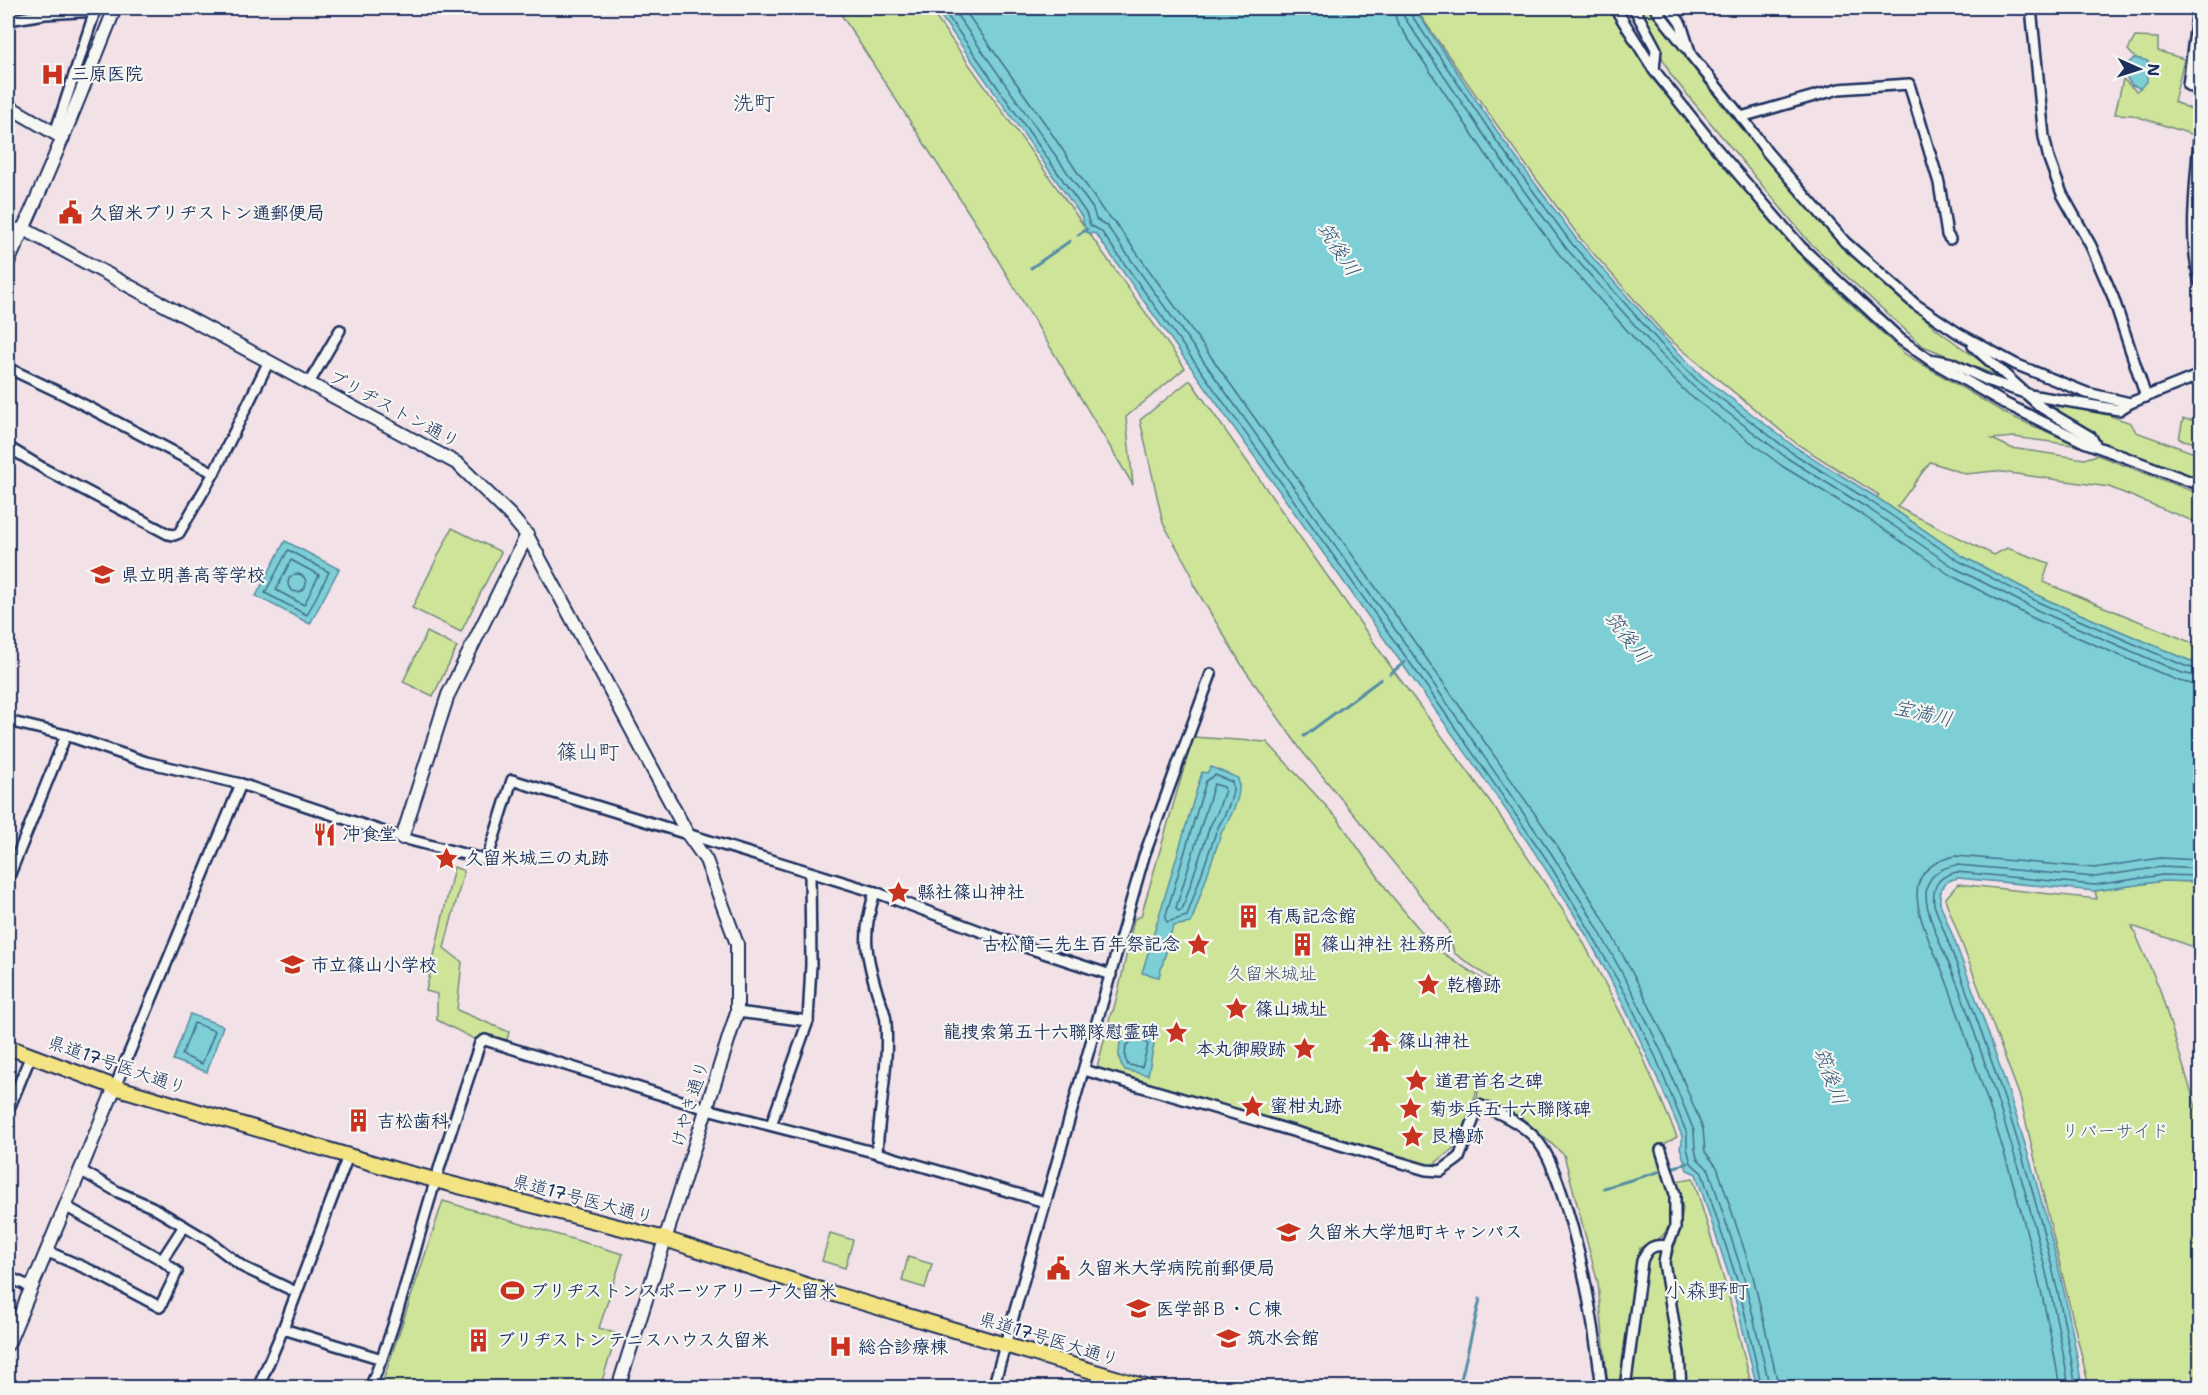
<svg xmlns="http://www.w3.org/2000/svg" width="2208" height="1395" font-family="'Shantell Sans','Klee One',sans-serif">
<rect width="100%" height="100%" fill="#f2e1e6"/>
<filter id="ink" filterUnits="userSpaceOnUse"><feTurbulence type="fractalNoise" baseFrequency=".0167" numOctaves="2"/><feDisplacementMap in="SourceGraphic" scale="12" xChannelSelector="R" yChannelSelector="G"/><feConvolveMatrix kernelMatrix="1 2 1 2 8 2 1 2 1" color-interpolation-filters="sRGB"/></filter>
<g filter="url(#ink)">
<g fill="#cee499" stroke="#748a7c" stroke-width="1.5">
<polygon points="837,8 929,8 1185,368 1126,417 1133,485 978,227"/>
<polygon points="1415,8 1610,8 1650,76 1807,263 1905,354 2008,415 2080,446 2014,437 1992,439 2011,448 2084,459 2097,455 2200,494 2200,524 2109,487 1995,471 1966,474 1930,462 1897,507 1994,555 2007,548 2049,563 2043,582 2200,646 2200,665 2045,599 1962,556 1876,497 1879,495 1797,444 1668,338 1580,238 1506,138"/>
<polygon points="1637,8 1649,8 1722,105 1839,243 1939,331 2005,379 1923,346 1809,242 1671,75"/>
<polygon points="2135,37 2158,38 2158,51 2184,59 2174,102 2196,111 2194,135 2132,115 2115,114 2123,79 2136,91 2140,88 2148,61 2135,58 2128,50"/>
<path d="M1190,380L1396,674L1492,804L1580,936L1640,1050L1677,1137L1657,1148C1664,1173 1682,1211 1664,1234C1659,1241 1647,1244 1640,1248L1620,1387H1608L1598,1283L1564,1155L1521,1117L1477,1099L1480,1076L1469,1120L1460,1143L1430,1167L1096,1072L1111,1013L1113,1011C1122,980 1127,950 1134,919L1141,916L1193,737L1267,742L1338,819L1390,894L1435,948L1491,985V979L1454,953L1448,929L1301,750L1243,667L1193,584L1191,573L1163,523L1140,420Z"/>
<polygon points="2055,402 2108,415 2131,423 2136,432 2200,455 2200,480 2097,440 2081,424 2058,412"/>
<polygon points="2183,419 2200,421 2200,444 2179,439"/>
<polygon points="452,528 501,552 461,632 412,608"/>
<polygon points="427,632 457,647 433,696 403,682"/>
<polygon points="454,867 464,871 444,948 462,962 457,1010 509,1032 507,1040 486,1035 474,1039 437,1020 437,994 426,991"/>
<polygon points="2163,881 2200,882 2200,949 2132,926 2159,987 2198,1114 2200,1115 2200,1387 2089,1387 2020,1097 1945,899 1958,884 2097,899 2095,891"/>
<polygon points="1693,1178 1728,1293 1752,1387 1685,1387 1683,1352 1670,1260 1679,1234 1683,1208 1676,1181"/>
<polygon points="443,1201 623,1254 599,1328 617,1334 600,1387 381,1387"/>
<polygon points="830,1233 853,1240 845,1268 822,1261"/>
<polygon points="1663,1250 1678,1387 1629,1388 1645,1264 1653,1252"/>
<polygon points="908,1257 932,1264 925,1288 902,1281"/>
</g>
<g fill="#7dced5" stroke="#568ea5" stroke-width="1.5">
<path d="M935,8H1414L1503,140L1577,240L1666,340L1702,376L1795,447L1876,497L1962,556L2045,599L2200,665V882L2163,881L2095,891L1958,878C1943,881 1939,888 1940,903C2001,1060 2056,1220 2082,1387H1757L1731,1282L1696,1174L1687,1170L1680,1147L1682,1143V1136C1652,1064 1621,994 1581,926C1523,829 1454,737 1388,644C1291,507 1193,371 1096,234L1086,232L1082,217Z"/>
<polygon points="2135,58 2148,61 2147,82 2140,88 2132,85 2126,77 2128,63"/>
<polygon points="285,541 339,569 310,624 256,596"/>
<path d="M1211,767L1238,778C1243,795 1231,817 1222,831L1191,923L1173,926L1159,977L1142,973L1202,772L1207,773Z"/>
<polygon points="190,1014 223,1026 207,1072 173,1060"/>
<path d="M1128,1032L1150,1036V1038L1155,1039L1148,1075L1125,1070C1116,1059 1119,1050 1121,1037L1127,1038Z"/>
</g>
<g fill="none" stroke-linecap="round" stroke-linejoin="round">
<g stroke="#426f8e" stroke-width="1.5">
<polyline points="942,8 1086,213 1090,225 1101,231 1413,667 1545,857 1586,924 1627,997 1656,1058 1687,1134 1687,1148 1691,1163 1702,1173 1737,1280 1762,1388"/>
<polyline points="952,8 1093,209 1096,219 1107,226 1419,663 1551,853 1593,920 1633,993 1663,1055 1694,1131 1695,1149 1697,1158 1709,1170 1744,1278 1770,1388"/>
<polyline points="963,8 1046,125 1104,212 1114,221 1426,658 1558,847 1601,915 1641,989 1671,1050 1703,1129 1705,1152 1717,1167 1753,1276 1779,1388"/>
<polyline points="1393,8 1397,22 1485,153 1559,254 1649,355 1688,394 1782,466 1864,516 1950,575 2035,619 2179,681 2200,686"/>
<polyline points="1402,8 1404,17 1492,147 1566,248 1656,349 1694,387 1787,458 1869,509 1955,568 2039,611 2182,673 2200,677"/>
<polyline points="1409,8 1410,13 1498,143 1572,244 1661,344 1698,381 1791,452 1873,503 1959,561 2042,604 2185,666 2200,670"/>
<polygon points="288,550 329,572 307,615 265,593"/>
<polygon points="291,560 319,575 304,605 276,590"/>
<circle cx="297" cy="583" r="9"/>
<path d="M1215,775L1232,782C1237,793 1223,819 1217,829L1187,916L1167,922L1165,918L1206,781Z"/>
<polygon points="1214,784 1224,787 1225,790 1217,813 1210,826 1182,910 1178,911 1176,908"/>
<polygon points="194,1023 215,1031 202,1064 182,1055"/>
<polygon points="1134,1040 1144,1041 1148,1045 1142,1067 1128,1065 1125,1058 1126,1045"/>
<path d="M2060,1388C2042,1276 2011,1167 1974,1061C1964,1032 1955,1003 1944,975C1934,950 1917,920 1917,893C1917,871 1937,859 1956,856L2095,868L2160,858L2200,860"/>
<path d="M2069,1388C2052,1279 2022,1173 1987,1069C1977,1041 1968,1011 1957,983C1948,960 1925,916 1926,893C1927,875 1942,867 1957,865L2095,877L2161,867L2200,869"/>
<path d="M2076,1388C2050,1221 1995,1062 1934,905C1932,886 1938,876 1957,872L2095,885L2162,875L2200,876"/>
</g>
<g stroke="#568ea5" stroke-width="3">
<polyline points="1078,235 1087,229"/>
<polyline points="1031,268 1070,241"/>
<polyline points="1390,674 1405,662"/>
<polyline points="1304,736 1381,679"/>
<polyline points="1604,1188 1688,1163"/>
<polyline points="1459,1388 1480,1299"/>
</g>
<defs>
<g id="street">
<polyline points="1615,8 1654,70 1716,148 1801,247 1900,339 1930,360 2004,403 2084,442 2200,485"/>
<polyline points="1634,8 1656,49 1654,70"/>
<polyline points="1655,8 1686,48"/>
<polyline points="1670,8 1681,24 1691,55 1747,124 1767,152 1845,242 1915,304 1958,333 2015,364 2087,393 2130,403"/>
<polyline points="2031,8 2044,137 2049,159 2062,194 2091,246 2113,297 2146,397"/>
<polyline points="2198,8 2188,85 2200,91"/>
<polyline points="8,20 45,14 95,11 55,133"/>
<polyline points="2200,111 2199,139 2200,139"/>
<polyline points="1741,117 1839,89 1909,84 1939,183 1947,235 1950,239"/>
<path d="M2199,139C2196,183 2188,239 2200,282"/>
<polyline points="1973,346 2042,408 2091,437 2096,446"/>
<polyline points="1936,360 1951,363 1987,380 2030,395 2119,410 2130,403 2200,375"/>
<polyline points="8,368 67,396 214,473"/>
<polyline points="309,383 340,330"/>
<polyline points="8,447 46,470 168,534 174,535 179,533 214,473 269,361"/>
<polyline points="8,721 66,735 146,762 241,784 402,838 487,860 512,780 875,892 1001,939 1111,975"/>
<polyline points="8,879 66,735"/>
<path d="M875,892C862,933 865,952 877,992C880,1002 886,1012 886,1023C889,1066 879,1109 877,1153"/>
<polyline points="737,1012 808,1021"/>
<path d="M1084,1070L1426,1170L1441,1171L1459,1158L1479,1105C1498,1112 1516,1120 1531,1134C1546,1148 1552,1166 1559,1185C1582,1250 1593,1319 1602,1388"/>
<polyline points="115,1087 241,784"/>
<polyline points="8,1111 31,1055"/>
<polyline points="771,1125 808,1021 811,965 810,873"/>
<polyline points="1661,1150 1675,1194 1675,1228 1667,1246 1664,1263 1679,1354 1681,1388"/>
<polyline points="80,1170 118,1192 152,1207 209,1241 243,1267 296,1292"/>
<polyline points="65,1206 162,1260 184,1226"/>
<polyline points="46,1251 92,1271 160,1307 177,1272 162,1260"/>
<polyline points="8,1277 31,1287"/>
<polyline points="283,1329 382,1359"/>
<polyline points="258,1388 283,1329 348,1156"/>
<path d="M370,1388C399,1320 414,1249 436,1179C449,1135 464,1092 478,1049L480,1043L485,1040L707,1109L877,1153L1045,1202"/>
<polyline points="993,1388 1144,856 1211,674"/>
<path d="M1625,1388L1642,1261C1647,1248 1653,1244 1667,1246"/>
</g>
<g id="secondary">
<polyline points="8,106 63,138"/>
<polyline points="24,229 458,464 510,515 527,535 687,833 706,860 737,944 737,1012 618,1388"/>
<polyline points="8,231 24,229"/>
<path d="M8,262C47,179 81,93 115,8"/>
<polyline points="402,838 448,695 527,535"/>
<polyline points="8,1344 115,1087"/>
</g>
<polyline id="primary" points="8,1047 115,1087 396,1170 665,1239 824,1291 1149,1388"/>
</defs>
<use href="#street" stroke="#1b2f5e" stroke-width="14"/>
<use href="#secondary" stroke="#1b2f5e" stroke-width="16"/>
<use href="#primary" stroke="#1b2f5e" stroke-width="18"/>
<use href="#street" stroke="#f6f6f2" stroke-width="9"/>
<use href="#secondary" stroke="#f6f6f2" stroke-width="12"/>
<use href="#primary" stroke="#f4e382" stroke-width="14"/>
</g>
</g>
<defs>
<symbol id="hospital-bare" viewBox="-9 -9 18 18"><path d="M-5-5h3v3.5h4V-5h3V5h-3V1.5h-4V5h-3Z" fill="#c8321e" stroke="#f6f6f2" stroke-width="2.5" paint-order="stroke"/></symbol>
<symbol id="civic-bare" viewBox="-9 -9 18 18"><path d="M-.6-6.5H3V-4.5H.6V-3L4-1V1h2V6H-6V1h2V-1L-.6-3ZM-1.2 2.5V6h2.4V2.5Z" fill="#c8321e" stroke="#f6f6f2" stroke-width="2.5" paint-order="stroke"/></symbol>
<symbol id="school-bare" viewBox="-9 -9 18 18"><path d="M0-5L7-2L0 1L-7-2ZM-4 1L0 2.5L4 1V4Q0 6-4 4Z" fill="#c8321e" stroke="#f6f6f2" stroke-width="2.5" paint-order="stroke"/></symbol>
<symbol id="restaurant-bare" viewBox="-9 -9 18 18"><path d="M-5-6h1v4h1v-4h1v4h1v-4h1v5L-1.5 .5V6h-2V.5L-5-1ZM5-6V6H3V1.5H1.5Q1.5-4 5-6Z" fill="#c8321e" stroke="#f6f6f2" stroke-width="2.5" paint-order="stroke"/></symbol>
<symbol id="sight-bare" viewBox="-9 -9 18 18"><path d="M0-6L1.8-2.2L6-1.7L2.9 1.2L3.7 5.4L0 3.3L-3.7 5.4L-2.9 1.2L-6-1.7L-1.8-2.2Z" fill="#c8321e" stroke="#f6f6f2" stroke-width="2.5" paint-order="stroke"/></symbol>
<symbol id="building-bare" viewBox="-9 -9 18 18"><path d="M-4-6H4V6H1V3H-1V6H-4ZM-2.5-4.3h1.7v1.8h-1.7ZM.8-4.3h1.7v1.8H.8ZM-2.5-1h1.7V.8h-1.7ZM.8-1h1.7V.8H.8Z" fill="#c8321e" stroke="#f6f6f2" stroke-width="2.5" paint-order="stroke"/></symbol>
<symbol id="temple-bare" viewBox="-9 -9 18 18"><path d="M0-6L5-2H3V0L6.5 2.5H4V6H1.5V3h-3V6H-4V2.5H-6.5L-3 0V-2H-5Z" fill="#c8321e" stroke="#f6f6f2" stroke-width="2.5" paint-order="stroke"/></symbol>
<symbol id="university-bare" viewBox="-9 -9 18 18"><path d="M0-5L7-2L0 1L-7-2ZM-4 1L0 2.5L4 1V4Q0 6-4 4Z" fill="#c8321e" stroke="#f6f6f2" stroke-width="2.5" paint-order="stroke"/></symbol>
<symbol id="stadium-bare" viewBox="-9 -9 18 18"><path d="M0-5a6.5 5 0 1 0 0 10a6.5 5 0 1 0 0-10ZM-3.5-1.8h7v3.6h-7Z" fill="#c8321e" stroke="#f6f6f2" stroke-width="2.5" paint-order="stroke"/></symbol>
</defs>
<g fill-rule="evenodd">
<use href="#hospital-bare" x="36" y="58" width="33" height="33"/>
<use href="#civic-bare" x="54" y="196" width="33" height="33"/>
<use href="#school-bare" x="86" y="558" width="33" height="33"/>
<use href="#restaurant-bare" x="308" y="818" width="33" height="33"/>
<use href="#sight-bare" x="430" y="842" width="33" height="33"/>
<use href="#sight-bare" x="882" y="876" width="33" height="33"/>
<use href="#building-bare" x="1232" y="900" width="33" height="33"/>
<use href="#sight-bare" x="1182" y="928" width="33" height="33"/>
<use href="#building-bare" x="1286" y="928" width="33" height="33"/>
<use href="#school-bare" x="276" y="948" width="33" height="33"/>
<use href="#sight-bare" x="1412" y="968" width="33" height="33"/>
<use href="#sight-bare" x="1220" y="992" width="33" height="33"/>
<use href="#sight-bare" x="1160" y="1016" width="33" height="33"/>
<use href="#temple-bare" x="1364" y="1024" width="33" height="33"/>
<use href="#sight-bare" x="1288" y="1032" width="33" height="33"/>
<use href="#sight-bare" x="1400" y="1064" width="33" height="33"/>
<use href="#sight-bare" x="1236" y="1090" width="33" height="33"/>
<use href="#sight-bare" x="1394" y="1092" width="33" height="33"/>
<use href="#building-bare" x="342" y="1104" width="33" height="33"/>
<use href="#sight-bare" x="1396" y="1120" width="33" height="33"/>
<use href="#university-bare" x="1272" y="1216" width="33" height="33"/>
<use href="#civic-bare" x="1042" y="1252" width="33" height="33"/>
<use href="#stadium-bare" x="496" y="1274" width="33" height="33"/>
<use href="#university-bare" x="1122" y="1292" width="33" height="33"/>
<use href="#university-bare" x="1212" y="1322" width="33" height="33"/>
<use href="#building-bare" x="462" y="1324" width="33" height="33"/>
<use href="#hospital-bare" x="824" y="1330" width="33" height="33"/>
</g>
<g text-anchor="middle" stroke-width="4.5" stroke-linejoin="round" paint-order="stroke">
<g font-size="18" font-weight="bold" fill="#1b2f5e" stroke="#f6f6f2" text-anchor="start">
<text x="71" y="80">三原医院</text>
<text x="89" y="219">久留米ブリヂストン通郵便局</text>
<text x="121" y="581">県立明善高等学校</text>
<text x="343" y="840">冲食堂</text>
<text x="465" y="864">久留米城三の丸跡</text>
<text x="917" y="898">縣社篠山神社</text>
<text x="1266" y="922">有馬記念館</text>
<text x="1180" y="950" text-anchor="end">古松簡二先生百年祭記念</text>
<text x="1321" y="950">篠山神社 社務所</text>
<text x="311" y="971">市立篠山小学校</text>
<text x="1447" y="991">乾櫓跡</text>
<text x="1255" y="1015">篠山城址</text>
<text x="1159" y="1038" text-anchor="end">龍捜索第五十六聯隊慰霊碑</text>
<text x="1398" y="1047">篠山神社</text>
<text x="1286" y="1055" text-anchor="end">本丸御殿跡</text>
<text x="1435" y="1087">道君首名之碑</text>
<text x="1270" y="1112">蜜柑丸跡</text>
<text x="1429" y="1115">菊歩兵五十六聯隊碑</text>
<text x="377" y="1127">吉松歯科</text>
<text x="1430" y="1142">艮櫓跡</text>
<text x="1307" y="1238">久留米大学旭町キャンパス</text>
<text x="1077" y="1274">久留米大学病院前郵便局</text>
<text x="530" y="1297">ブリヂストンスポーツアリーナ久留米</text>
<text x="1156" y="1315">医学部Ｂ・Ｃ棟</text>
<text x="1247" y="1344">筑水会館</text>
<text x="497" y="1346">ブリヂストンテニスハウス久留米</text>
<text x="858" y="1353">総合診療棟</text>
</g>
<g font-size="18" fill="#1b2f5e" stroke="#f6f6f2">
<text transform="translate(394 409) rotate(28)" y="6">ブリヂストン通り</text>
<text transform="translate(117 1065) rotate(19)" y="6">県道17号医大通り</text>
<text transform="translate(690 1104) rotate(-73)" y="6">けやき通り</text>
<text transform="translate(583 1199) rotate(15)" y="6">県道17号医大通り</text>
<text transform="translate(1049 1339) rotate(17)" y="6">県道17号医大通り</text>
</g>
<g font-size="18" fill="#3f536a" stroke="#f6f6f2">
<text x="1272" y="980">久留米城址</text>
<text x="2115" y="1137">リバーサイド</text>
</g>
<g font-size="20" font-style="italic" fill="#34577c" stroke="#f6f6f2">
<text transform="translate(1339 249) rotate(57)" y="7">筑後川</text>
<text transform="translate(1628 637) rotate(52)" y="7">筑後川</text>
<text transform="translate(1923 713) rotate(13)" y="7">宝満川</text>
<text transform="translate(1831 1076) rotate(70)" y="7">筑後川</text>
</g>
<g font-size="21" fill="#1b2f5e" stroke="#f6f6f2">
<text x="754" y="110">洗町</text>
<text x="588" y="759">篠山町</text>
<text x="1707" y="1298">小森野町</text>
</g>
</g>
<rect width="2208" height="1395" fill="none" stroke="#f6f6f2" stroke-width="30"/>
<rect x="15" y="15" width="2178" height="1365" fill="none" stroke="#1b2f5e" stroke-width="2" filter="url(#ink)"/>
<g transform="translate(2139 69) rotate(93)" stroke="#f6f6f2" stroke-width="4.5" paint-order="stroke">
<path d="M0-4.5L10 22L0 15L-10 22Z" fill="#1b2f5e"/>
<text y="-9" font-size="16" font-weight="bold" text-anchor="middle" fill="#1b2f5e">N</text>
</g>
</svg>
